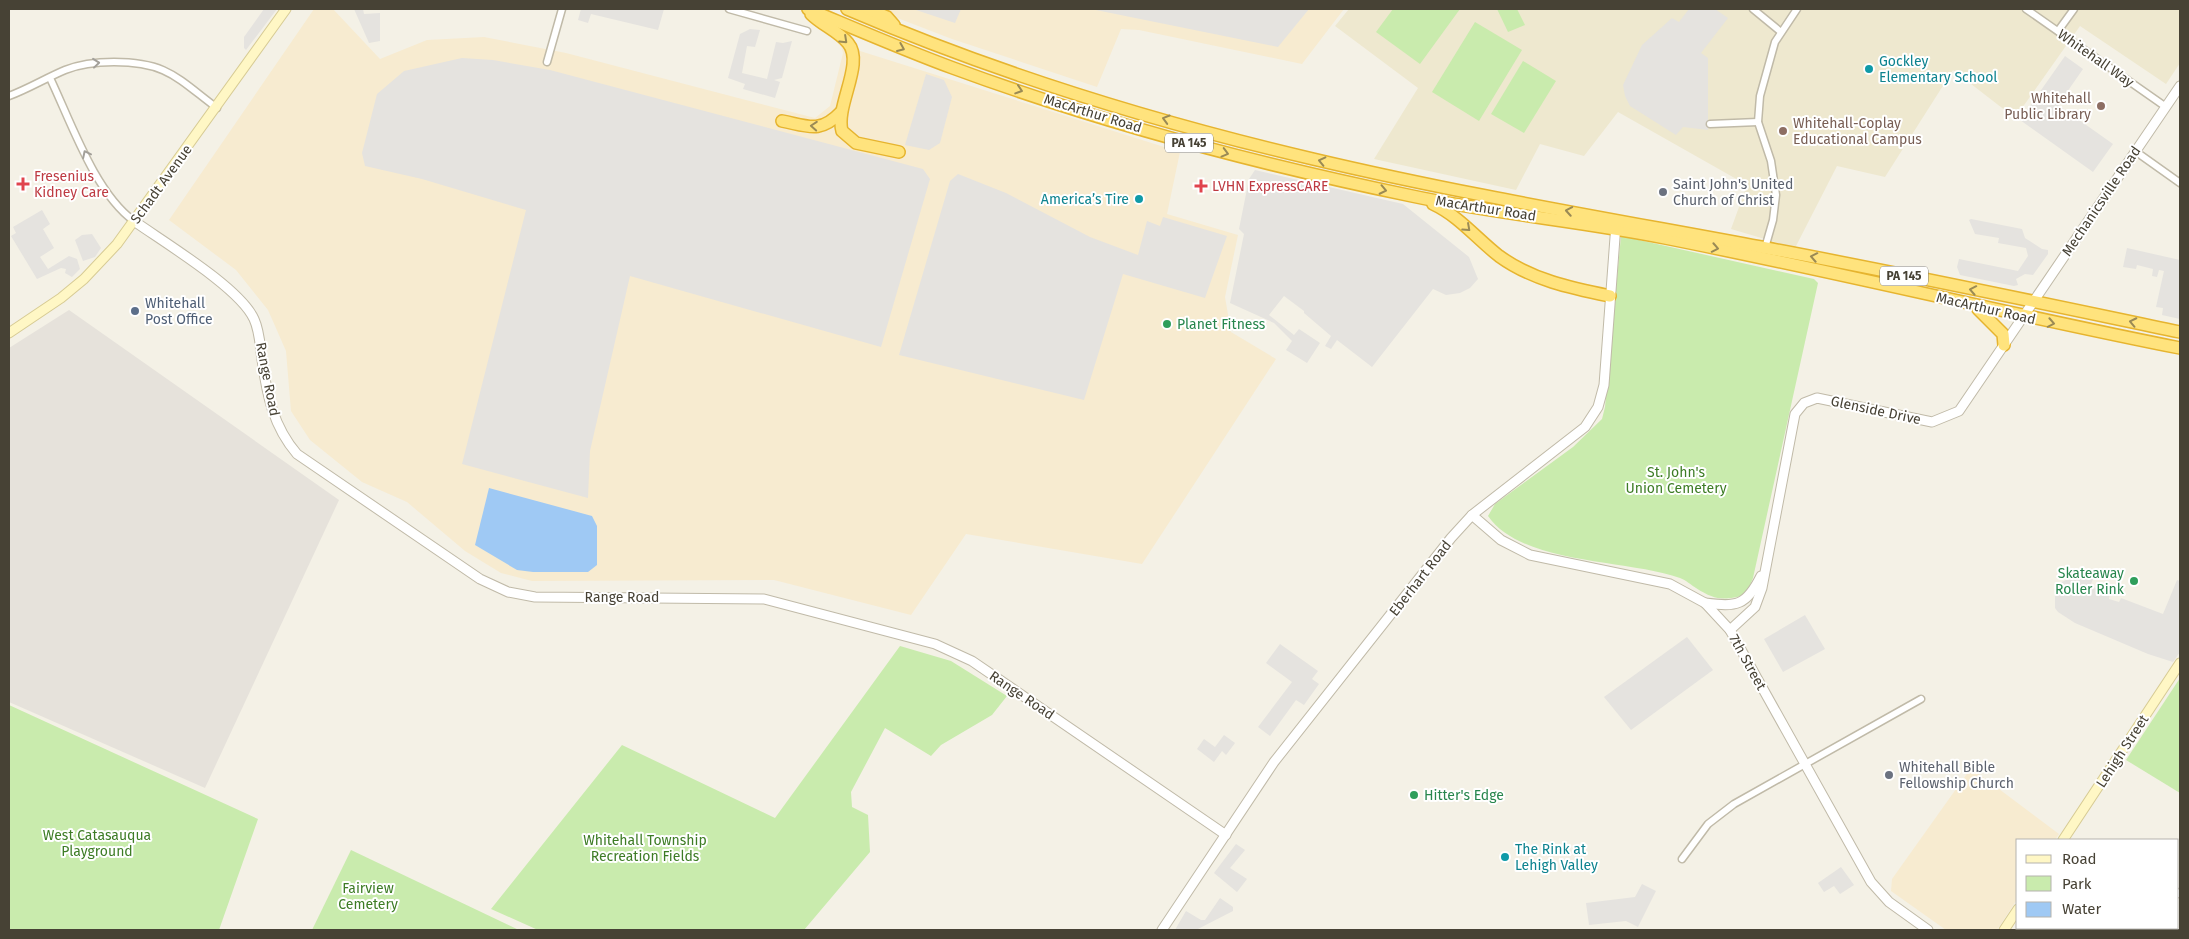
<svg xmlns="http://www.w3.org/2000/svg" width="2189" height="939" font-family="'Fira Sans',sans-serif">
<rect width="100%" height="100%" fill="#f4f1e6"/>
<g fill="#f7ebd0">
<polygon points="314,9 333,9 380,59 427,40 484,37 566,53 815,118 830,106 843,53 841,45 1180,152 1167,214 1238,235 1225,297 1231,332 1276,359 1142,564 966,534 911,615 774,580 532,581 501,573 465,551 407,502 362,482 310,440 291,411 286,351 268,310 236,270 169,220"/>
<polygon points="874,9 1344,9 1302,64 1139,30 1121,29 1097,87 952,39"/>
<polygon points="1971,768 2059,834 2055,840 2018,840 2018,898 1997,930 1946,930 1891,891 1892,879"/>
</g>
<polygon fill="#e6e2db" points="69,310 339,500 205,788 9,702 9,348"/>
<polygon fill="#eee8cf" points="1349,9 2180,9 2180,63 2166,84 2080,26 2015,118 1953,70 1885,177 1837,166 1795,248 1731,229 1747,185 1618,112 1584,156 1540,144 1516,190 1374,159 1418,88 1335,26"/>
<g fill="#c9ebad">
<polygon points="1393,9 1460,9 1420,64 1376,32"/>
<polygon points="1497,9 1517,9 1525,25 1508,32"/>
<polygon points="1475,22 1522,50 1479,121 1432,92"/>
<polygon points="1523,61 1556,81 1524,133 1491,114"/>
<path d="M1621,236L1814,279L1818,283L1753,578L1746,595C1724,600 1716,601 1696,588C1691,585 1686,580 1680,578C1627,559 1522,565 1488,516L1495,504L1573,447L1602,419L1605,407Z"/>
<polygon points="900,646 951,661 1007,696 992,715 941,745 931,756 885,728 851,792 852,807 868,815 870,852 804,930 538,930 491,909 622,745 775,818"/>
<polygon points="2180,678 2180,793 2126,760"/>
<polygon points="9,705 258,819 219,930 9,930"/>
<polygon points="351,850 519,930 312,930"/>
</g>
<g fill="#e5e3df">
<polygon points="264,9 277,9 246,50 244,48 244,37"/>
<polygon points="354,9 363,9 364,14 380,13 380,41 369,43"/>
<polygon points="581,9 664,9 658,30 591,14 588,23 578,20"/>
<polygon points="913,9 961,9 955,23"/>
<polygon points="1091,9 1309,9 1278,47"/>
<polygon points="1689,9 1715,9 1728,18 1701,53 1708,58 1708,130 1683,127 1676,135 1630,106 1625,96 1623,85 1642,45 1672,18 1679,22"/>
<polygon points="750,29 760,30 755,47 747,46 742,73 767,79 776,42 783,43 792,41 782,78 774,80 780,82 775,98 743,89 745,84 728,78 740,34"/>
<polygon points="2065,56 2083,69 2058,105 2113,144 2093,172 2020,120"/>
<polygon points="462,58 493,60 550,70 923,169 930,179 881,347 630,276 590,451 588,498 462,464 526,210 422,179 365,166 362,153 377,94 404,71"/>
<polygon points="926,74 944,80 952,97 940,143 929,150 905,145"/>
<polygon points="1255,170 1403,204 1469,257 1478,279 1470,288 1460,293 1446,295 1433,289 1372,367 1337,340 1331,349 1325,346 1331,336 1304,313 1304,311 1284,296 1269,315 1294,335 1299,329 1320,343 1307,363 1286,350 1292,341 1274,323 1230,303 1244,234 1239,229 1249,179"/>
<polygon points="958,174 1006,193 1090,237 1138,255 1147,221 1160,226 1163,217 1227,236 1205,298 1123,274 1084,400 899,355 950,181"/>
<polygon points="42,210 50,224 43,229 54,248 40,257 48,269 69,256 77,259 80,269 72,277 65,273 66,269 61,268 37,279 11,236 16,233 13,227"/>
<polygon points="1971,219 2022,229 2025,238 2042,249 2048,250 2048,254 2033,275 2025,274 2016,279 2018,285 2014,286 1960,275 1957,267 1959,259 2018,271 2028,256 2026,248 1998,243 1999,238 1975,234 1969,220"/>
<polygon points="92,234 101,248 95,257 83,261 75,240 82,235"/>
<polygon points="2127,248 2180,260 2180,319 2162,315 2163,308 2156,307 2164,271 2159,270 2157,277 2152,276 2153,269 2137,265 2136,269 2123,267"/>
<polygon points="2084,570 2095,575 2090,586 2110,593 2109,599 2119,602 2121,598 2163,614 2177,580 2180,581 2180,652 2173,662 2148,654 2075,623 2058,612 2055,608 2055,591 2060,583 2068,579 2079,578"/>
<polygon points="1805,615 1825,649 1783,672 1764,639"/>
<polygon points="1687,637 1713,670 1631,730 1604,697"/>
<polygon points="1280,644 1318,671 1312,679 1319,684 1304,705 1296,700 1270,736 1258,727 1292,682 1266,663"/>
<polygon points="1224,735 1235,743 1226,755 1222,751 1214,762 1197,749 1204,739 1215,747"/>
<polygon points="1236,844 1245,850 1230,868 1247,879 1237,892 1214,873"/>
<polygon points="1841,867 1854,885 1840,894 1834,886 1824,892 1818,883"/>
<polygon points="1642,884 1656,891 1638,927 1626,921 1589,925 1586,903 1635,897"/>
<polygon points="1220,898 1233,907 1233,911 1196,930 1175,930 1186,911 1201,920 1205,920"/>
</g>
<polygon fill="#9fc9f4" points="489,488 592,516 597,526 597,565 588,572 533,572 517,570 475,545"/>
<g fill="none" stroke-linecap="round" stroke-linejoin="round">
<defs>
<g id="minor">
<polyline points="729,9 807,31"/>
<polyline points="1753,9 1781,32"/>
<polyline points="2026,9 2166,107"/>
<polyline points="2058,31 2074,9"/>
<polyline points="547,62 562,9"/>
<path d="M50,78C71,122 95,193 134,221"/>
<path d="M9,96C28,89 46,78 65,70C80,64 98,62 114,62C167,62 177,78 217,108"/>
<polyline points="1710,124 1758,122"/>
<polyline points="2135,151 2180,183"/>
<polyline points="1765,248 1773,220 1776,195 1771,161 1758,122 1760,96 1775,42 1797,9"/>
<polyline points="1682,859 1708,824 1734,804 1921,699"/>
<polyline points="2178,894 2180,892"/>
<polyline points="2145,930 2146,928"/>
</g>
<g id="tertiary">
<path d="M134,221C165,243 240,288 254,319C260,332 260,346 262,360C267,395 273,426 297,454L480,579L508,592L535,597L764,599L935,644L972,661L1226,835"/>
<polyline points="1472,515 1501,540 1530,555 1670,584 1705,603 1730,630 1871,882 1889,902 1928,930"/>
<path d="M1705,603C1737,607 1746,606 1761,576"/>
<polyline points="1730,630 1755,607 1762,588 1795,414 1804,403 1817,398 1932,422 1959,411 2180,86"/>
<polyline points="1162,930 1274,762 1451,538 1472,515 1585,427 1598,407 1604,385 1616,224"/>
</g>
<g id="secondary">
<polyline points="9,333 61,298 84,279 117,244 286,9"/>
<polyline points="2063,840 2180,663"/>
<polyline points="2004,930 2018,909"/>
</g>
<g id="trunk">
<path d="M808,9C856,29 904,50 953,68C1102,123 1257,164 1412,196C1496,214 1581,221 1665,238C1837,272 2008,314 2180,348"/>
<path d="M847,9C996,73 1155,122 1313,159C1461,194 1611,219 1761,247C1901,273 2041,303 2180,332"/>
<polyline points="868,9 887,17 894,25"/>
<path d="M811,14C822,25 838,31 848,43C865,63 835,106 842,131L856,143L899,152"/>
<path d="M782,121C808,126 820,134 841,112"/>
<path d="M1433,204C1459,216 1477,239 1499,256C1532,280 1571,288 1610,296"/>
<polyline points="1978,309 2003,334 2004,345"/>
</g>
</defs>
<use href="#minor" stroke="#c0baa8" stroke-width="9"/>
<use href="#tertiary" stroke="#c0baa8" stroke-width="11"/>
<use href="#secondary" stroke="#d7cb94" stroke-width="11"/>
<use href="#trunk" stroke="#e6b42f" stroke-width="14"/>
<use href="#minor" stroke="#fff" stroke-width="6"/>
<use href="#tertiary" stroke="#fff" stroke-width="9"/>
<use href="#secondary" stroke="#fff7c5" stroke-width="9"/>
<use href="#trunk" stroke="#ffe37d" stroke-width="11"/>
</g>
<defs><path id="oneway-chevron" d="M-2-3.5L2.5 0L-2 3.5" fill="none" stroke-width="1.6" stroke-linecap="round" stroke-linejoin="round" transform="scale(1.25)"/></defs>
<g stroke="#9a8a55">
<use href="#oneway-chevron" transform="translate(844 40) rotate(43)"/>
<use href="#oneway-chevron" transform="translate(901 48) rotate(23)"/>
<use href="#oneway-chevron" transform="translate(1019 90) rotate(18)"/>
<use href="#oneway-chevron" transform="translate(1166 119) rotate(-164)"/>
<use href="#oneway-chevron" transform="translate(814 126) rotate(-176)"/>
<use href="#oneway-chevron" transform="translate(1225 153) rotate(15)"/>
<use href="#oneway-chevron" transform="translate(1322 161) rotate(-167)"/>
<use href="#oneway-chevron" transform="translate(1383 190) rotate(12)"/>
<use href="#oneway-chevron" transform="translate(1569 211) rotate(-170)"/>
<use href="#oneway-chevron" transform="translate(1467 228) rotate(42)"/>
<use href="#oneway-chevron" transform="translate(1715 248) rotate(11)"/>
<use href="#oneway-chevron" transform="translate(1814 257) rotate(-169)"/>
<use href="#oneway-chevron" transform="translate(1973 290) rotate(-169)"/>
<use href="#oneway-chevron" transform="translate(2133 322) rotate(-168)"/>
<use href="#oneway-chevron" transform="translate(2051 323) rotate(11)"/>
</g>
<g stroke="#a3a09a">
<use href="#oneway-chevron" transform="translate(96 63) rotate(-6)"/>
<use href="#oneway-chevron" transform="translate(86 154) rotate(-116)"/>
</g>
<g fill="#0f9aa8" stroke="#fff" stroke-width="2">
<circle cx="1869" cy="69" r="5"/>
<circle cx="1139" cy="199" r="5"/>
<circle cx="1505" cy="857" r="5"/>
</g>
<g fill="#8d6e63" stroke="#fff" stroke-width="2">
<circle cx="2101" cy="106" r="5"/>
<circle cx="1783" cy="131" r="5"/>
</g>
<g fill="#e0444e" stroke="#fff" stroke-width="2">
<path d="M20.5 176.5h5v5h5v5h-5v5h-5v-5h-5v-5h5z"/>
<path d="M1198.5 178.5h5v5h5v5h-5v5h-5v-5h-5v-5h5z"/>
</g>
<g fill="#6b7280" stroke="#fff" stroke-width="2">
<circle cx="1663" cy="192" r="5"/>
<circle cx="1889" cy="775" r="5"/>
</g>
<circle fill="#5c6f8a" stroke="#fff" stroke-width="2" cx="135" cy="311" r="5"/>
<g fill="#2e9e5b" stroke="#fff" stroke-width="2">
<circle cx="1167" cy="324" r="5"/>
<circle cx="2134" cy="581" r="5"/>
<circle cx="1414" cy="795" r="5"/>
</g>
<g text-anchor="middle" stroke-width="4" stroke-linejoin="round" paint-order="stroke">
<g fill="#fff" stroke="#7e7b72" stroke-width="1">
<rect x="1165" y="133.5" width="48" height="19" rx="4"/>
<rect x="1880" y="266.5" width="48" height="19" rx="4"/>
</g>
<g font-size="12" font-weight="bold" fill="#474235">
<text x="1189" y="147">PA 145</text>
<text x="1904" y="280">PA 145</text>
</g>
<g font-size="14" fill="#474235" stroke="#fff">
<text transform="translate(2096 58) rotate(35)" y="5">Whitehall Way</text>
<text transform="translate(1093 113) rotate(17)" y="5">MacArthur Road</text>
<text transform="translate(161 184) rotate(-54)" y="5">Schadt Avenue</text>
<text transform="translate(2101 201) rotate(-56)" y="5">Mechanicsville Road</text>
<text transform="translate(1486 208) rotate(9)" y="5">MacArthur Road</text>
<text transform="translate(1986 308) rotate(13)" y="5">MacArthur Road</text>
<text transform="translate(268 379) rotate(79)" y="5">Range Road</text>
<text transform="translate(1876 410) rotate(12)" y="5">Glenside Drive</text>
<text transform="translate(1420 578) rotate(-52)" y="5">Eberhart Road</text>
<text x="622" y="602">Range Road</text>
<text transform="translate(1748 662) rotate(61)" y="5">7th Street</text>
<text transform="translate(1022 695) rotate(34)" y="5">Range Road</text>
<text transform="translate(2122 751) rotate(-57)" y="5">Lehigh Street</text>
</g>
<g font-size="14" fill="#0d838f" stroke="#fff" text-anchor="start">
<text x="1879" y="66">Gockley<tspan x="1879" dy="16">Elementary School</tspan></text>
<text x="1129" y="204" text-anchor="end">America’s Tire</text>
<text x="1515" y="854">The Rink at<tspan x="1515" dy="16">Lehigh Valley</tspan></text>
</g>
<g font-size="14" fill="#785e54" stroke="#fff" text-anchor="end">
<text x="2091" y="103">Whitehall<tspan x="2091" dy="16">Public Library</tspan></text>
<text x="1793" y="128" text-anchor="start">Whitehall-Coplay<tspan x="1793" dy="16">Educational Campus</tspan></text>
</g>
<g font-size="14" fill="#be3a42" stroke="#fff" text-anchor="start">
<text x="34" y="181">Fresenius<tspan x="34" dy="16">Kidney Care</tspan></text>
<text x="1212" y="191">LVHN ExpressCARE</text>
</g>
<g font-size="14" fill="#5b616d" stroke="#fff" text-anchor="start">
<text x="1673" y="189">Saint John's United<tspan x="1673" dy="16">Church of Christ</tspan></text>
<text x="1899" y="772">Whitehall Bible<tspan x="1899" dy="16">Fellowship Church</tspan></text>
</g>
<g font-size="14" fill="#4e5e75" stroke="#fff" text-anchor="start">
<text x="145" y="308">Whitehall<tspan x="145" dy="16">Post Office</tspan></text>
</g>
<g font-size="14" fill="#27864d" stroke="#fff" text-anchor="start">
<text x="1177" y="329">Planet Fitness</text>
<text x="2124" y="578" text-anchor="end">Skateaway<tspan x="2124" dy="16">Roller Rink</tspan></text>
<text x="1424" y="800">Hitter's Edge</text>
</g>
<g font-size="14" fill="#3d7c25" stroke="#fff">
<text x="1676" y="477">St. John's<tspan x="1676" dy="16">Union Cemetery</tspan></text>
<text x="97" y="840">West Catasauqua<tspan x="97" dy="16">Playground</tspan></text>
<text x="645" y="845">Whitehall Township<tspan x="645" dy="16">Recreation Fields</tspan></text>
<text x="368" y="893">Fairview<tspan x="368" dy="16">Cemetery</tspan></text>
</g>
</g>
<rect width="2189" height="939" fill="none" stroke="#474235" stroke-width="20"/>
<rect x="2016" y="839" width="162" height="90" fill="#ffffff" stroke="#b5b3ae"/>
<rect x="2026" y="855" width="25" height="8" fill="#fff7c5" stroke="#b5b3ae"/>
<text x="2062" y="864" font-size="15" fill="#474235">Road</text>
<rect x="2026" y="876" width="25" height="15" fill="#c9ebad" stroke="#b5b3ae"/>
<text x="2062" y="889" font-size="15" fill="#474235">Park</text>
<rect x="2026" y="902" width="25" height="15" fill="#9fc9f4" stroke="#b5b3ae"/>
<text x="2062" y="914" font-size="15" fill="#474235">Water</text>
</svg>
